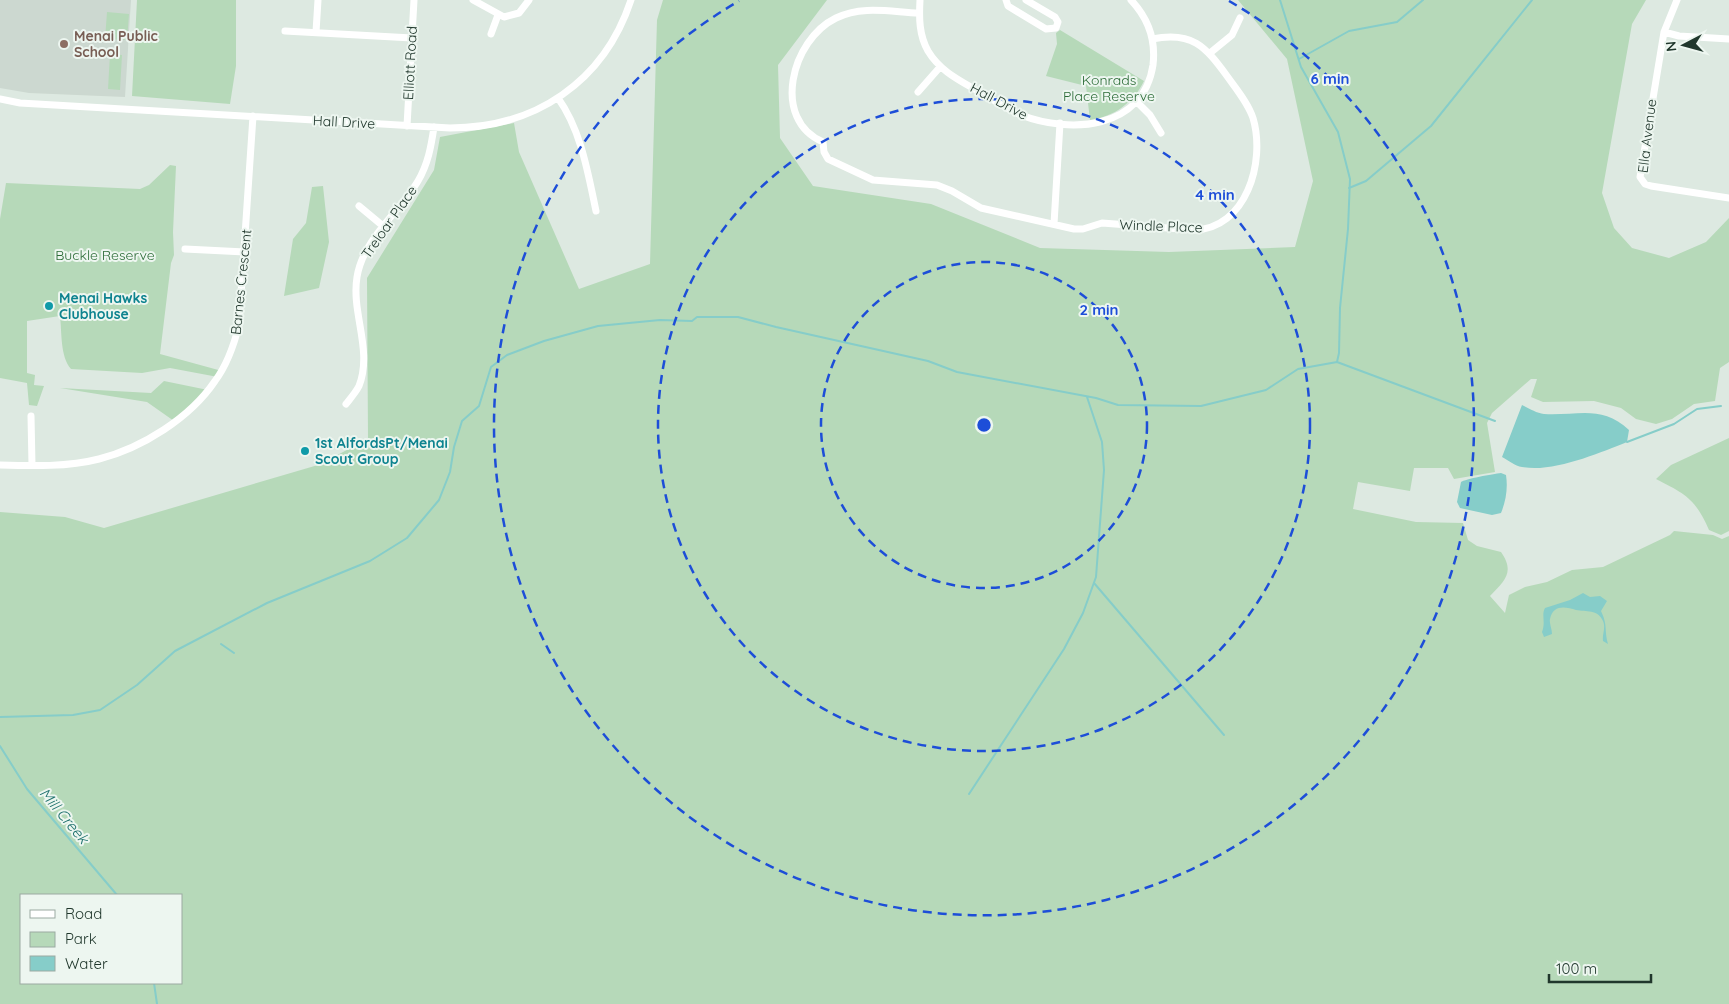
<svg xmlns="http://www.w3.org/2000/svg" width="1729" height="1004" font-family="Quicksand,sans-serif">
  <style>
    .built { fill: #ccd8d0 }
    .green { fill: #b6d9b9; fill-rule: evenodd }
    .water { fill: #86cdc9 }
    .lines { fill: none; stroke-linecap: round; stroke-linejoin: round }
    .stream { stroke: #86cdc9; stroke-width: 2 }
    .minor { stroke: #fff; stroke-width: 7 }
    .ring { fill: none; stroke: #1d4ed8; stroke-width: 2.5; stroke-dasharray: 9 6 }
    .education-dot { fill: #8d6e63; stroke: #edf6f0; stroke-width: 2 }
    .culture-dot { fill: #0f9aa8; stroke: #edf6f0; stroke-width: 2 }
    .labels { text-anchor: middle; stroke-width: 4; stroke-linejoin: round; paint-order: stroke }
    .education-label { font-size: 14px; font-weight: bold; fill: #785e54; stroke: #edf6f0; text-anchor: start }
    .street-label { font-size: 14px; fill: #20372c; stroke: #edf6f0 }
    .park-label { font-size: 14px; fill: #2c6c37; stroke: #edf6f0 }
    .culture-label { font-size: 14px; font-weight: bold; fill: #0d838f; stroke: #edf6f0; text-anchor: start }
    .water-label { font-size: 15px; font-style: italic; fill: #1d706c; stroke: #edf6f0 }
    .centre { fill: #1d4ed8; stroke: #edf6f0; stroke-width: 2.5 }
    .ring-label { font-size: 15px; text-anchor: middle; font-weight: bold; fill: #1d4ed8; stroke: #edf6f0; stroke-width: 4; stroke-linejoin: round; paint-order: stroke }
  </style>
  <rect width="100%" height="100%" fill="#dde9e1"/>
  <path class="built" d="M0,0h131l-6,97 -96,-4 -29,-5z"/>
  <path class="green" d="M137,0h99v66l-6,38 -98,-8z
    M663,0h164l-49,65 2,73 33,48 118,18 109,44 129,4 126,-5 18,-66 -26,-122 -49,-59h408l-14,24 -30,169 12,35 18,20 37,10 37,-16 23,-24v144l-9,6 -5,33 -21,3 -22,15 -16,5 -20,-5 -15,-11 -27,-7 -51,1 -12,-5 6,-18h-6l-39,34 -5,10 8,49 -41,7 -6,-11h-34l-4,23 -52,-9 -5,27 63,13 47,1 5,17 9,6 24,6c14,20 4,29 -11,44l15,17 4,-18 16,-8 22,-5 25,-12 31,-3 67,-32 4,-4 39,4 9,4 7,-3v468h-1729v-492l65,5 39,11 214,-63 50,-26 -1,-161 67,-108 6,-33 74,-14 5,29 60,137 71,-25 7,-244zM21,895h160v88h-160z
    M107,12l22,2 -2,26 -22,-1z
    M1060,30l84,51c-10,21 -30,36 -54,39l-4,-34 -40,-10 11,-32 -1,-11z
    M110,54l12,1 -2,35 -12,-1z
    M170,165l6,1 -3,66 1,23 -3,8 -11,91 62,17 -4,6 -48,-9 -28,5 -71,-4c-11,-13 -9,-36 -11,-53l-33,5v52l8,2 -1,10 10,1 -7,20 -8,-1 -2,-22 -27,-5v-159l6,-36 134,6 9,-4z
    M323,186l6,56 -10,46 -35,8 9,-57 13,-16 6,-36z
    M164,381l44,9 -34,31 -27,-19 -87,-14 91,5z
    M1729,438v93l-8,4 -12,-5c-14,-32 -24,-36 -53,-51l15,-14z"/>
  <path class="water" d="M1522,405c7,3 14,8 22,9 33,2 58,-10 85,16l-2,12c-28,11 -74,31 -105,25 -7,-1 -14,-7 -20,-10z
    M1501,473l5,2c2,13 0,26 -5,38l-9,2 -32,-7 -3,-6 4,-20c4,-3 32,-8 40,-9z
    M1583,593l7,4 10,-1 7,5 -6,10c7,15 3,18 7,33l-5,-3c-1,-7 3,-13 0,-20 -5,-12 -17,-9 -27,-11 -10,-3 -23,-6 -26,9 -1,4 2,10 2,15l-8,3 -2,-5c4,-11 -1,-17 3,-24l25,-8z"/>
  <g class="lines">
    <path class="stream" d="M1280,0l21,67 37,65 12,47 -2,50 -8,79 -1,45 -2,9
      M1299,59l50,-28 48,-9 26,-22
      M1349,188l17,-7 65,-55 101,-126
      M1627,442l47,-18 23,-15 24,-3
      M1094,583l130,152
      M221,644l13,9
      M0,717l73,-2 27,-5 37,-25 38,-34 92,-48 103,-42 37,-23 32,-38 11,-28 4,-25 8,-26 17,-15 12,-39 16,-12 37,-14 54,-15 62,-6 32,1 5,-4h41l38,10 152,34 29,11 139,26 22,7 83,1 65,-16 32,-21 39,-7 158,59
      M0,746l27,43 90,106
      M969,794l95,-145 19,-36 13,-36 8,-107 -2,-28 -15,-45
      M154,983l3,21"/>
    <path class="minor" d="M473,0l31,17 15,-4 10,-13
      M920,0c-1,18 -1,35 8,51 12,20 31,29 50,40 14,8 28,18 43,24 49,19 122,15 132,-50 3,-25 -5,-47 -22,-65
      M1006,0l2,6 38,23 10,-1 2,-6 -3,-5 -29,-17
      M1677,0l-13,32 15,4 50,3
      M919,13c-28,-1 -57,-8 -83,5 -45,22 -65,102 -13,124l1,10 4,7 45,21 64,5 15,6 29,17 93,21h9l19,-6 92,7c52,-1 72,-68 59,-112 -5,-15 -16,-28 -26,-42 -22,-30 -35,-45 -75,-37
      M285,31l127,7
      M316,32l2,-32
      M1664,32l-24,145 5,7 6,2 78,12
      M491,34l7,-19
      M1210,53l22,-18 8,-17
      M918,92l22,-25
      M558,98c23,32 30,75 38,113
      M0,99l20,4 430,25c85,0 154,-46 181,-128
      M1136,101l14,14 11,18
      M407,126l7,-126
      M359,206l24,20
      M1054,224l6,-101
      M185,249l60,3
      M346,404c4,-5 10,-12 13,-18 14,-36 -8,-73 -2,-109 6,-38 42,-64 61,-96 10,-17 13,-34 16,-54
      M31,416l1,49
      M0,465c32,1 68,2 99,-6 43,-11 91,-41 116,-78 12,-16 19,-36 24,-56l14,-209"/>
  </g>
  <g class="ring">
    <circle cx="984" cy="425" r="163"/>
    <circle cx="984" cy="425" r="326"/>
    <path d="M1229 1A490 490 0 1 1 739 1"/>
  </g>
  <circle class="education-dot" cx="64" cy="44" r="5"/>
  <g class="culture-dot">
    <circle cx="49" cy="306" r="5"/>
    <circle cx="305" cy="451" r="5"/>
  </g>
  <g class="labels">
    <g class="education-label">
      <text x="74" y="41">Menai Public<tspan x="74" dy="16">School</tspan></text>
    </g>
    <g class="street-label">
      <text transform="translate(410 63) rotate(-87)" y="5">Elliott Road</text>
      <text transform="translate(999 101) rotate(28)" y="5">Hall Drive</text>
      <text transform="translate(344 122) rotate(3)" y="5">Hall Drive</text>
      <text transform="translate(1647 136) rotate(-83)" y="5">Ella Avenue</text>
      <text transform="translate(389 222) rotate(-55)" y="5">Treloar Place</text>
      <text transform="translate(1161 226) rotate(2)" y="5">Windle Place</text>
      <text transform="translate(241 282) rotate(-84)" y="5">Barnes Crescent</text>
    </g>
    <g class="park-label">
      <text x="1109" y="85">Konrads<tspan x="1109" dy="16">Place Reserve</tspan></text>
      <text x="105" y="260">Buckle Reserve</text>
    </g>
    <g class="culture-label">
      <text x="59" y="303">Menai Hawks<tspan x="59" dy="16">Clubhouse</tspan></text>
      <text x="315" y="448">1st AlfordsPt/Menai<tspan x="315" dy="16">Scout Group</tspan></text>
    </g>
    <g class="water-label">
      <text transform="translate(64 816) rotate(50)" y="5">Mill Creek</text>
    </g>
  </g>
  <circle cx="984" cy="425" r="8" class="centre"/>
  <g class="ring-label">
    <text x="1330" y="84">6 min</text>
    <text x="1215" y="200">4 min</text>
    <text x="1099" y="315">2 min</text>
  </g>
  <rect x="20" y="894" width="162" height="90" fill="#edf6f0" stroke="#9baaa2"/>
  <rect x="30" y="910" width="25" height="8" fill="#ffffff" stroke="#9baaa2"/>
  <text x="65" y="919" font-size="15" fill="#20372c">Road</text>
  <rect x="30" y="932" width="25" height="15" fill="#b6d9b9" stroke="#9baaa2"/>
  <text x="65" y="944" font-size="15" fill="#20372c">Park</text>
  <rect x="30" y="956" width="25" height="15" fill="#86cdc9" stroke="#9baaa2"/>
  <text x="65" y="969" font-size="15" fill="#20372c">Water</text>
  <g transform="translate(1684 45) rotate(264)" stroke="#edf6f0" stroke-width="4" paint-order="stroke">
  <path d="M0-4L9 19L0 12L-9 19Z" fill="#20372c"/>
  <text y="-8" font-size="14" font-weight="bold" text-anchor="middle" fill="#20372c">N</text>
  </g>
  <path d="M1549 974v8h102v-8" fill="none" stroke="#20372c" stroke-width="2.5"/>
  <text x="1556" y="974" font-size="15" fill="#20372c" stroke="#edf6f0" stroke-width="4" paint-order="stroke">100 m</text>
</svg>
